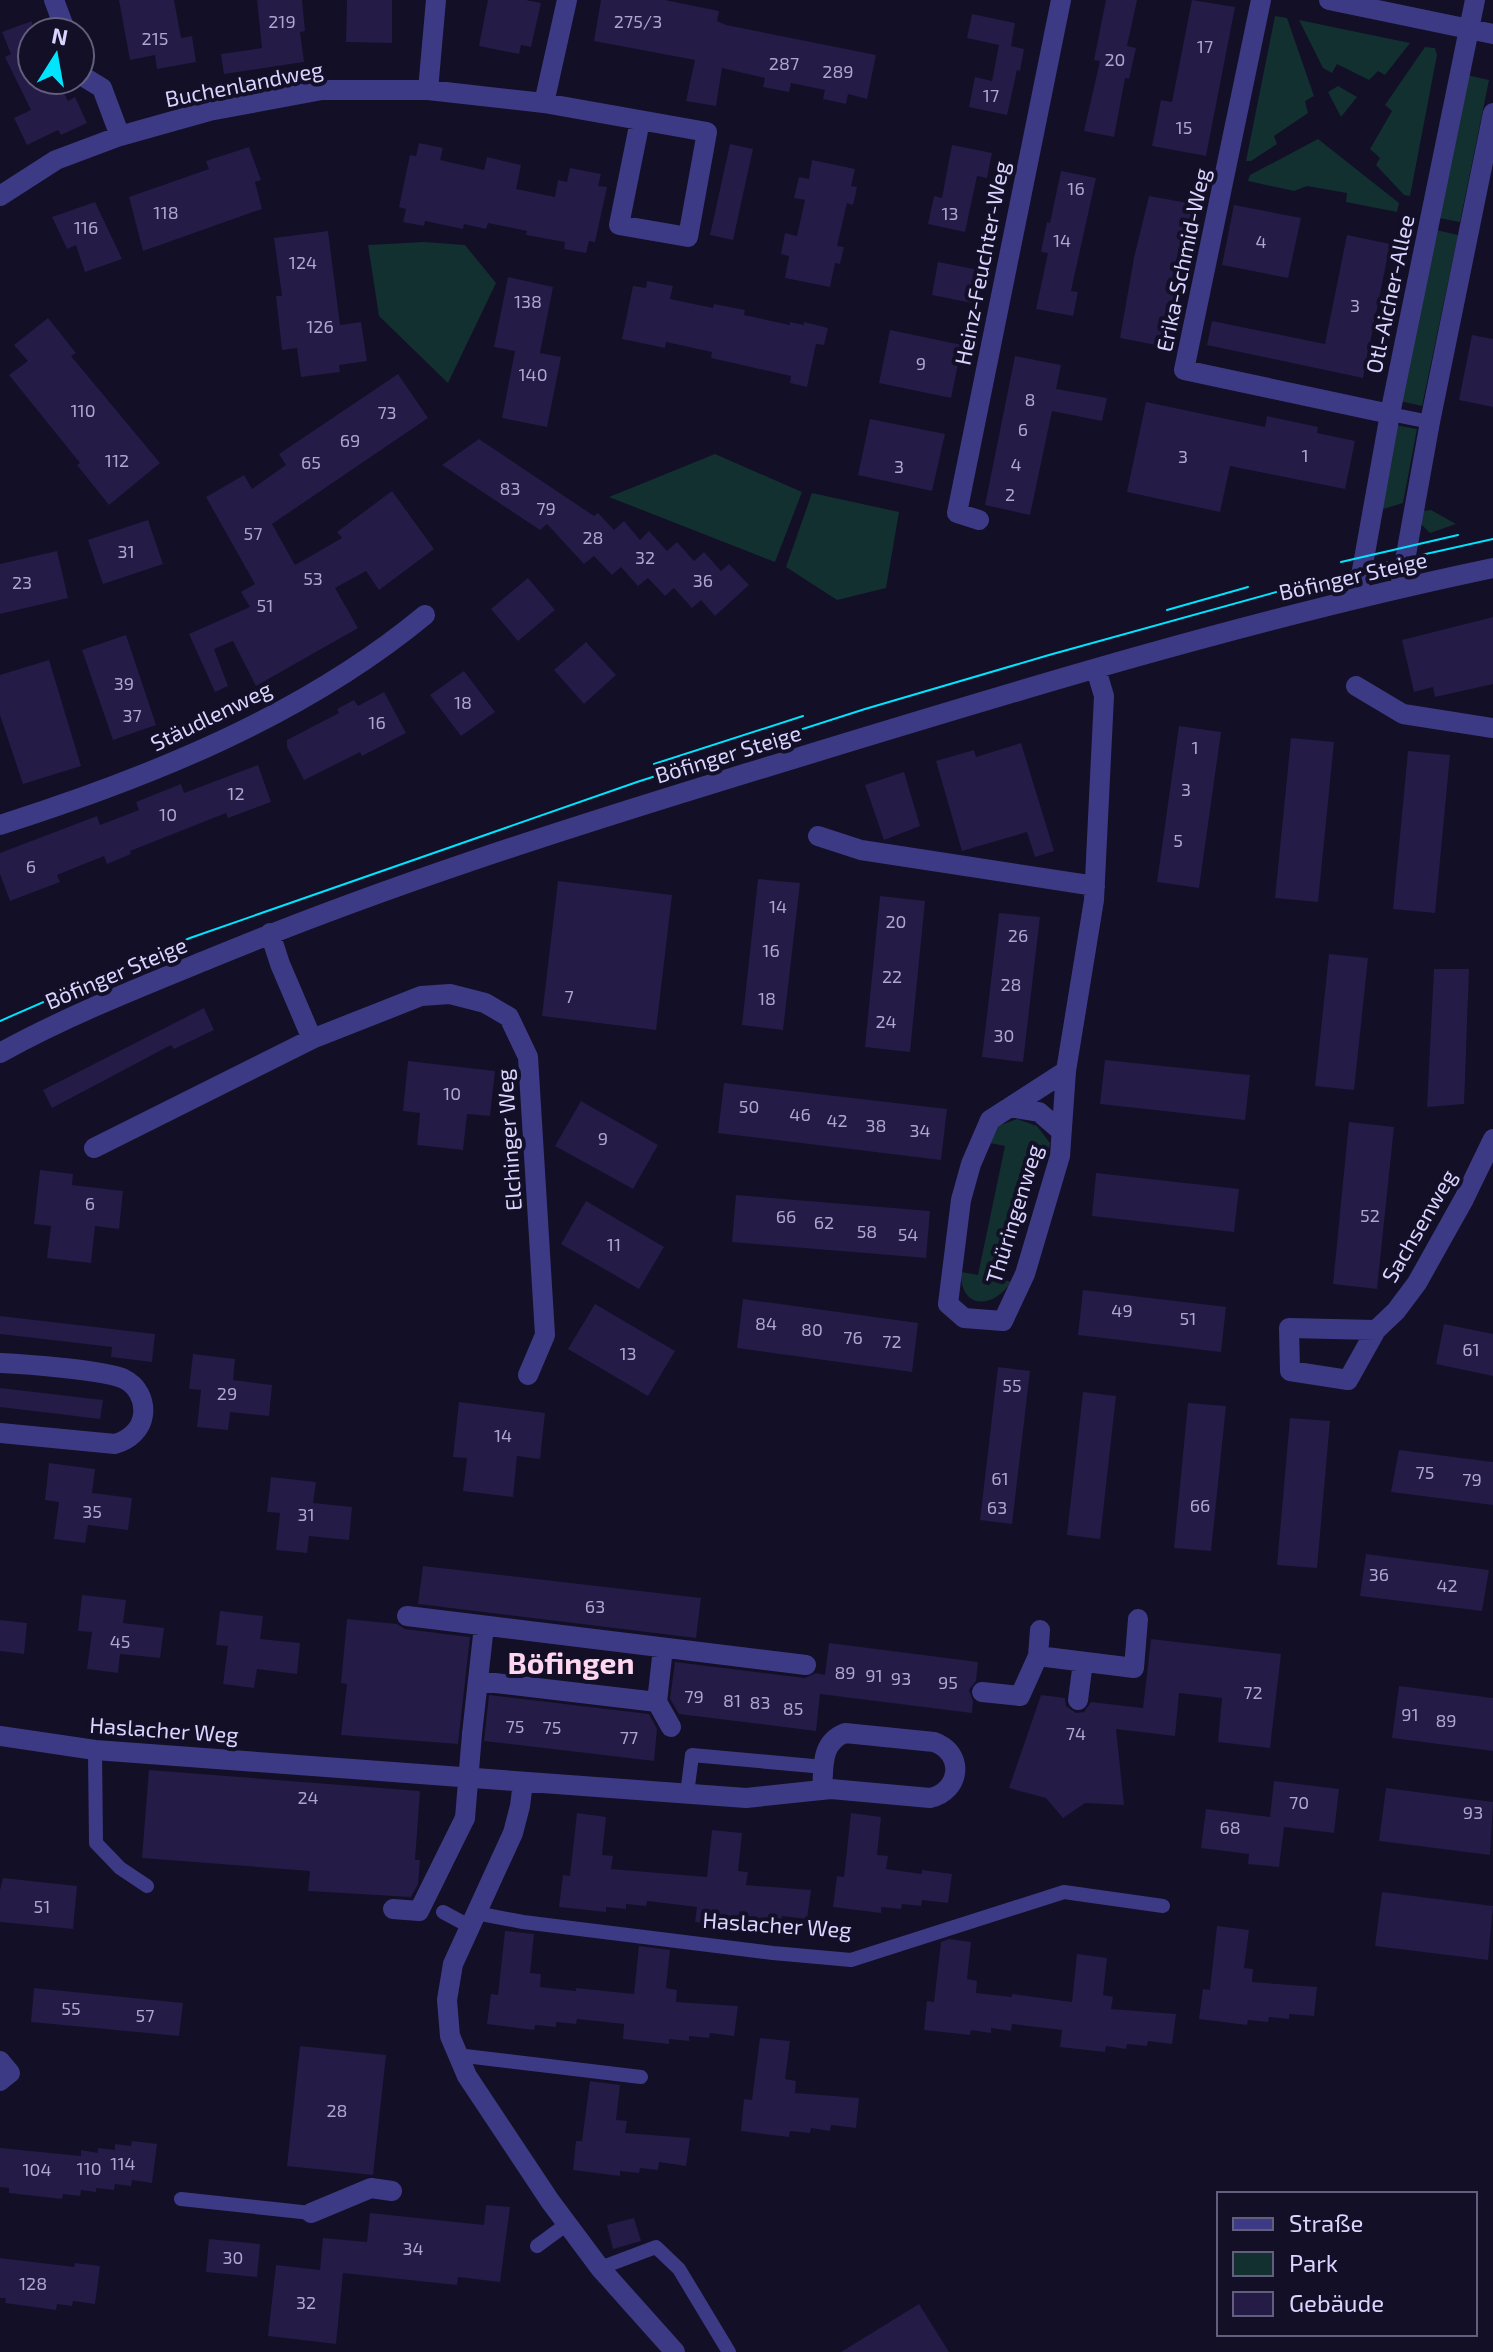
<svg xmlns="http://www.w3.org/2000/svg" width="1493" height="2352" font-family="'Exo 2',sans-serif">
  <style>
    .green { fill: #12302f }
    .building { fill: #241b47 }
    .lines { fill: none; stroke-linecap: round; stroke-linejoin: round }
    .lane { stroke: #3d3a85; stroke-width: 14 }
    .street { stroke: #3d3a85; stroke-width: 20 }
    .tram { stroke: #00e5ff; stroke-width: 2 }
    .street-bridge { stroke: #3d3a85; stroke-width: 20 }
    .labels { text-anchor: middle; stroke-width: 8; stroke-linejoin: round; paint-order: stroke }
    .number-label { font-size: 18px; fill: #aca6d1 }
    .street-label { font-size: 22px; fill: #d9d4ff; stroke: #130f26 }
    .district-label { font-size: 30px; font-weight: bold; fill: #ffd6f0; stroke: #130f26 }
  </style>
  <rect width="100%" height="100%" fill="#130f26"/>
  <path class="green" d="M1275,16l12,2 27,78 -9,5 3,12 -34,23 3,8 -26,17h-5z
    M1299,20l111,23 -25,32 -7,-4 -9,9 -32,-16 -5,9 -9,-5z
    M1425,47l10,1 2,7 -27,141 -6,-1 -28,-30 4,-7 -10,-9 22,-38 -7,-6z
    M1467,75l22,5 -29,142 -21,-4z
    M1338,86l19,11 -16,20 -13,-25z
    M1318,139l81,64 -2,9 -51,-10 1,-9 -40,-7 -13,5 -46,-10 2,-6z
    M1436,230l22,5 -36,171 -22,-5z
    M424,242l41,3 31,38 -48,100 -69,-67 -11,-71z
    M1395,425l22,4 -14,74 -26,8z
    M715,454l87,38 -27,70 -166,-65z
    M812,493l87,19 -13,76 -49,12 -51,-33z
    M1431,510l25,14 -26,9 -9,-9 2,-13z
    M1017,1119l20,7 13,17 -2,11 -19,-4 -36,126 18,6c-18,28 -51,27 -50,-10l17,3 27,-129 -15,-3 8,-17z"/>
  <path class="building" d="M119,0h55l7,38 11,-2 4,26 -39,7 -2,-14 -25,5z
    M257,0h45l3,31 -5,1 4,30 -80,12 -3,-20 41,-6z
    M347,0h45v43l-46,-1z
    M488,0h38l15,3 -10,44 -10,-2 -2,9 -40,-8z
    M601,0h64l54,11 -2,10 9,4 150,30 -9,44 -19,-5 -2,10 -23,-5 2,-9 -34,-7 -2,9 -26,-5 2,-9 -43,-10 -6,38 -30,-5 9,-41 -101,-19z
    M1106,0h31l-10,46 9,2 -7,31 -4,-1 -11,59 -30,-6 16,-70 -6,-1z
    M1192,0l43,7 -29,149 -54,-10 9,-46 11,2z
    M972,14l43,9 -4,23 13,3 -4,22 -3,-1 -10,45 -38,-8 6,-30 17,4 7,-36 -32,-7z
    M32,21v59h26l10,21 7,-4 12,26 -26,12 -3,-5 -31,15 -13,-27 17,-8 -26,-53 6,-3 -9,-22z
    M419,143l24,5 -3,12 44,10 3,-13 34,8 -5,24 39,8 3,-17 9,2 3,-14 31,6 -3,12 9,1 -12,55 -6,-1 -3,12 -22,-4 1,-7 -39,-7 1,-4 -39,-8 -2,6 -22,-5 -1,5 -38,-8 -1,5 -21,-4 3,-13 -7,-2 11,-52 6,1z
    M730,144l23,5 -20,91 -23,-5z
    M952,145l40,8 -5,25 -10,-2 -12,56 -37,-8 6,-28 8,2z
    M249,147l12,33 -6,2 7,27 -119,42 -14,-54 80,-28 -3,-8z
    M812,160l43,9 -4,17 6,1 -4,18 -6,-2 -10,43 7,1 -4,17 -5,-1 -5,24 -45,-9 4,-22 -8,-2 4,-21 12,3 8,-36 -11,-2 5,-21 10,2z
    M1061,171l35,7 -25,113 7,1 -5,24 -37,-7 12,-56 -7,-1 6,-30 3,1z
    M1149,196l50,9 -12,51 -16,92 -51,-10 14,-80z
    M95,202l27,57 -37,13 -9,-27 -9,4 -15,-32z
    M1234,205l67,13 -13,60 -66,-13z
    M328,231l12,94 21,-3 6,39 -28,4 1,7 -39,5 -4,-29 -15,2 -6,-54h6l-8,-58z
    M1347,235l43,9 -27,134 -156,-33 5,-24 113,23z
    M938,262l41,8 -7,33 -40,-8z
    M508,277l45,10 -13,66 21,4 -14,70 -45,-9 13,-67 -21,-4z
    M647,281l26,5 -3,13 43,9 1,-4 31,6 -1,5 46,10v-3l14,3v-3l24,6 -4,17 -8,-1 -9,43 -17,-4 1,-7 -80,-18 1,-6 -46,-10 -1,6 -43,-9 11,-53 13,2z
    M48,318l28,35 -5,3 89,107 -51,42 -32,-40 3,-2 -71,-88 19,-14 -14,-16z
    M890,330l72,15 -11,53 -72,-15z
    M1472,335l21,4v68l-34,-7z
    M1015,356l46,9 -5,24 51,9 -5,23 -50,-10 -22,104 -45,-10z
    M398,374l30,44 -156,106 23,41 47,-27 -5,-6 55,-41 42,58 -55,41 -13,-19 -31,17 23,40 -102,58 -23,-45 -19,8 14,37 -13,6 -26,-58 61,-27 -9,-15 14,-8 -49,-87 38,-22 8,14 34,-24 -7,-11z
    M1146,402l119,25 2,-11 51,11 -1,6 38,8 -10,48 -115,-23 -10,46 -93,-20z
    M870,419l75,15 -13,57 -74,-16z
    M479,439l115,77 4,-3 16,17 10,-9 16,19 9,-9 18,20 10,-9 17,19 10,-9 17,19 8,-7 20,21 -34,31 -14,-16 -9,8 -18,-20 -9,8 -17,-18 -10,8 -17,-19 -9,8 -18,-19 -10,8 -37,-40 -7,6 -98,-65z
    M148,520l15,44 -60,20 -15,-44z
    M57,551l11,47 -68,16v-50z
    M528,578l27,32 -37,31 -27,-32z
    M1493,617v67l-58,13 -2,-10 -19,5 -12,-52z
    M126,635l30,90 -43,15 -31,-90z
    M586,642l30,33 -32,29 -30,-34z
    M49,660l32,106 -58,18 -23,-69v-40z
    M464,671l31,41 -34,24 -31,-41z
    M384,692l22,41 -44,23 -2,-4 -56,28 -17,-33v-7l52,-27 -2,-4 17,-9 4,6z
    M1179,726l42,6 -22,156 -42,-6z
    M1291,738l43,4 -16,160 -43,-4z
    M1021,743l33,108 -19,6 -8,-25 -65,19 -26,-90 38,-11 2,7z
    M1408,751l42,4 -15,158 -42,-4z
    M258,765l13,37 -43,16 -2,-5 -96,38 1,3 -24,10 -3,-8 -47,19 3,7 -50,19 -10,-27v-21l97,-37 3,9 39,-15 -3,-8 45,-18 3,9z
    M904,772l16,54 -36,14 -19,-55z
    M758,879l42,4 -17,147 -41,-5z
    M558,881l114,14 -16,135 -114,-14z
    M880,896l45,5 -15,151 -45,-5z
    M999,913l41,4 -17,145 -41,-5z
    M1329,954l39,4 -14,132 -39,-4z
    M1434,969h35l-5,135 -37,3z
    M204,1008l10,22 -40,19 -3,-4 -119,63 -9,-18z
    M1105,1060l145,15 -5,45 -145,-16z
    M408,1061l87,10 -5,45 -23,-2 -4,36 -46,-5 3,-32 -17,-2z
    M724,1083l223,26 -6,51 -223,-27z
    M581,1101l77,44 -25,44 -78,-43z
    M1349,1122l45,5 -17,162 -44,-5z
    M40,1170l33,4 -1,11 51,6 -4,38 -24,-3 -4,37 -44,-5 4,-32 -17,-2z
    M1096,1173l143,16 -5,43 -142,-16z
    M736,1195l194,16 -4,47 -194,-16z
    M586,1201l78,46 -25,42 -78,-45z
    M1083,1290l143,17 -5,45 -143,-17z
    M743,1299l175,24 -6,49 -175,-24z
    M595,1304l80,47 -27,45 -80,-47z
    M0,1316l155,18 -3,28 -41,-5 1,-10 -112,-13z
    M1444,1324l49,10v42l-57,-12z
    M193,1354l42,5 -2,21 39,5 -3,31 -39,-4 -2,18 -31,-3 4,-37 -12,-1z
    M998,1367l32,4 -18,153 -32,-4z
    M0,1388l103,12 -3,19 -100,-12z
    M1083,1392l33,4 -16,143 -33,-4z
    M459,1402l86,11 -5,46 -23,-3 -4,41 -50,-6 4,-33 -14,-1z
    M1188,1403l38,3 -15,145 -37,-3z
    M1290,1418l40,3 -13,147 -40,-3z
    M1399,1450l94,12v43l-102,-13z
    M49,1463l46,6 -3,24 40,5 -4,32 -40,-5 -3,18 -31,-4 5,-37 -14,-2z
    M271,1477l45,5 -3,21 39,4 -3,33 -40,-4 -2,17 -31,-3 4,-37 -13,-1z
    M1366,1554l123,16 -7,41 -122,-15z
    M423,1566l278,32 -5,40 -278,-34z
    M82,1595l44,5 -3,23 41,5 -4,30 -40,-4 -2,19 -31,-4 5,-37 -14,-1z
    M220,1611l43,5 -3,23 40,4 -3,31 -40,-5 -3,19 -31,-4 5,-38 -12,-1z
    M347,1619l50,5 8,5 65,8 -12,107 -117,-9 6,-51 -6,-1z
    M0,1620l27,3 -3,31 -24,-3z
    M1151,1639l130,15 -11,94 -52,-6 4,-44 -43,-5 -4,43 -59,-7 8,76 -39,-2 -22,15 -17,-20 -37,-10 32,-93 24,3 1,8 10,7 8,-1 7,-10 52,6z
    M829,1643l149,19 -2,19 -7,9 4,11 -1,12 -152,-19 -4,37 -137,-17 -9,-15 5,-37 130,16 11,-5 9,2z
    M1399,1686l94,12v53l-101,-13z
    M489,1695l160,19 8,15 -3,32 -170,-20z
    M149,1770l271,21 -5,69h5l-2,24 -7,13 -103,-6 2,-20 -168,-13z
    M1274,1781l65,8 -5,44 -50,-6 -5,40 -31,-3 1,-10 -48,-6 5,-39 64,8z
    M1386,1788l107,14 -3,53 -111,-14z
    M577,1813l29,4 -4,38 11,1 -2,13 96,8 5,-47 30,3 -4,38 10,1 -2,13 65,5 -4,29 -25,-3 -1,5 -19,-3 -1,6 -20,-2 -1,5 -45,-5 2,-15 -50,-6 -1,5 -20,-2v5l-20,-2v5l-47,-5 4,-32 7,1z
    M851,1813l30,4 -4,38 11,1 -2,13 36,5v-4l30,4 -4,29 -26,-3 -1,6 -19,-2 -1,5 -20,-2v6l-48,-6 4,-31 7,1z
    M3,1878l74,8 -4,43 -73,-7v-32z
    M1382,1892l111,14 -5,54 -113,-14z
    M1217,1926l32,4 -5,38 9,1 -1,13 65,5 -3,29 -25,-2v5l-20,-2 -1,5 -20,-2 -1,5 -48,-6 4,-30 7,1z
    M505,1931l29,3 -4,39 11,1 -1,13 36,4v-3l58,6 5,-48 31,4 -4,38 11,2 -1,12 62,4 -4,30 -24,-3 -1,5 -20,-2v5l-20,-2v5l-46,-5 1,-15 -47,-5 -1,5 -20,-2v5l-21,-2 -1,5 -47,-6 4,-30 7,1z
    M949,1939l22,3 -4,37 10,2 -1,12 36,4v-3l60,8 5,-48 30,4 -4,37 10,2 -2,12 65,5 -4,30 -24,-3 -1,5 -20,-2 -1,5 -20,-3 -1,6 -45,-5 2,-17 -50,-6 -1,7 -20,-3v5l-20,-3 -1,5 -46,-5 3,-29 7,1 7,-60z
    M34,1988l149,15 -4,33 -148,-14z
    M760,2038l30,3 -5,38 11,2 -1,12 64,5 -3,30 -25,-3 -1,6 -19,-3 -1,5 -20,-2 -1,6 -48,-6 3,-32 8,1z
    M300,2046l86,9 -13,120 -86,-9z
    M590,2081l30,4 -4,35 11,1 -2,12 65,5 -4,28 -27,-4 -1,8 -18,-2 -1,5 -19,-2v5l-47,-6 3,-29h6z
    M132,2141l25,3 -5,39 -20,-3 -1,6 -16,-2 -1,6 -18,-2v4l-15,-2 -1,6 -17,-2 -1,5 -53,-6v-5l-9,-1v-39l81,8v-6l17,3v-5l17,2v-6l16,2z
    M486,2205l24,2 -10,75 -42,-5 -1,8 -114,-12 -7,71 -68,-8 8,-71 44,5 3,-32 44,4 3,-29 114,12z
    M634,2218l7,23 -28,8 -6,-24z
    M209,2239l51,5 -3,33 -51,-5z
    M0,2258l74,9 1,-4 25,3 -5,38 -22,-3 -1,5 -15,-2 -1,6 -51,-7 1,-5h-6z
    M919,2304l30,48h-108z"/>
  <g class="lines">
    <path class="lane" d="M1390,414l40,8
      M95,1750l1,93 24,25 27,18
      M687,1794l5,-39 132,12
      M443,1912l26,14
      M476,1913l47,9 250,31 78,7 213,-68 99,14
      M457,2055l184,22
      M181,2199l130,14
      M537,2246l30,-22
      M600,2268l56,-21 23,22 50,83"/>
    <path class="street" d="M54,0l12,32
      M1261,0l-77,370 206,44
      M1329,0l164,34
      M80,68l4,9 18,11 18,48
      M428,90l8,-90
      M544,103l23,-103
      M0,196l56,-36 64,-24 89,-25 113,-21h106l116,13 163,29 -19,105 -69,-12 21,-104
      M979,520l-22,-7 104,-513
      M1400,588l30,-166 63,-309
      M1357,598l33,-184 85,-414
      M1356,686l47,28 90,14
      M0,825c150,-48 303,-109 425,-210
      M818,836l43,14 234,36
      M312,1039l109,-43 29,-2 35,9 24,14 19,40 17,278 -17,40
      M0,1053c67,-37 138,-65 209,-94 171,-71 346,-127 522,-181 252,-77 504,-156 762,-210
      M1066,1071l-76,49 -19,44 -10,36 -13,104 16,14 39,3 22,-47 35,-118 6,-85 28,-171 10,-204 -8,-27
      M1010,1107l29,5 22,19
      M94,1148l218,-109 -32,-75 -10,-31
      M1376,1330l-87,-2 1,43 58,9 28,-50 20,-19 21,-28 47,-84 29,-60
      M0,1363c23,1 106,7 124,16 13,6 21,21 19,36 -2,15 -14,25 -28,29l-115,-11
      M407,1616l399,49
      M663,1648l-6,54 14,25
      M1038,1656l2,-26
      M478,1681l179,21
      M982,1692l38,4 18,-40 96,12 4,-49
      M1078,1700l5,-38
      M472,1734l12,-108
      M0,1736l95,14 651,48 85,-9 99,9c31,-7 35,-45 4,-56l-89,-9c-25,10 -21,34 -23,57
      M523,1782l-3,24 -7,27 -60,131 -6,36 3,36 17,40 83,125 50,67 75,84
      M393,1909l26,2 46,-93
      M0,2061l10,12 -10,8
      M311,2213l60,-25 21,3"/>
    <path class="tram" d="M1341,562l117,-27
      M1167,610l81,-23
      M654,764l149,-48
      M0,1021l190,-83 447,-156 228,-73 184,-54 314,-87 130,-29"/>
    <path class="street-bridge" d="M465,1818l7,-84"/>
  </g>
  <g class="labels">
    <g class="number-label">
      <text x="282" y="28">219</text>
      <text x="638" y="28">275/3</text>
      <text x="155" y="45">215</text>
      <text x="1205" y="53">17</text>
      <text x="1115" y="66">20</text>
      <text x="784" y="70">287</text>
      <text x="838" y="78">289</text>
      <text x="991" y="102">17</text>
      <text x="1184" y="134">15</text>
      <text x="1076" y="195">16</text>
      <text x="166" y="219">118</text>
      <text x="950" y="220">13</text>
      <text x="86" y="234">116</text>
      <text x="1062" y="247">14</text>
      <text x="1261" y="248">4</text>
      <text x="303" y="269">124</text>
      <text x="528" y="308">138</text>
      <text x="1355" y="312">3</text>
      <text x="320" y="333">126</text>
      <text x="921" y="370">9</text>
      <text x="533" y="381">140</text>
      <text x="1030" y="406">8</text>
      <text x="83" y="417">110</text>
      <text x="387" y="419">73</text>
      <text x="1023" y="436">6</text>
      <text x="350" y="447">69</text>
      <text x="1305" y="462">1</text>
      <text x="1183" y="463">3</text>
      <text x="117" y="467">112</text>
      <text x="311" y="469">65</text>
      <text x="1016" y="471">4</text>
      <text x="899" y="473">3</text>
      <text x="510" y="495">83</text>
      <text x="1010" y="501">2</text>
      <text x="546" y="515">79</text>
      <text x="253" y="540">57</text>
      <text x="593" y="544">28</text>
      <text x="126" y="558">31</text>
      <text x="645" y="564">32</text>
      <text x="313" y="585">53</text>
      <text x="703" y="587">36</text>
      <text x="22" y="589">23</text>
      <text x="265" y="612">51</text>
      <text x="124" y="690">39</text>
      <text x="463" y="709">18</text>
      <text x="132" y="722">37</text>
      <text x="377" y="729">16</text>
      <text x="1195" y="754">1</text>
      <text x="1186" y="796">3</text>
      <text x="236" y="800">12</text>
      <text x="168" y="821">10</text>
      <text x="1178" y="847">5</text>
      <text x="31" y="873">6</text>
      <text x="778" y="913">14</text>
      <text x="896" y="928">20</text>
      <text x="1018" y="942">26</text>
      <text x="771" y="957">16</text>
      <text x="892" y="983">22</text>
      <text x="1011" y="991">28</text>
      <text x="569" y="1003">7</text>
      <text x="767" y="1005">18</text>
      <text x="886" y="1028">24</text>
      <text x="1004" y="1042">30</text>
      <text x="452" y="1100">10</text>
      <text x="749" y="1113">50</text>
      <text x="800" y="1121">46</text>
      <text x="837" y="1127">42</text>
      <text x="876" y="1132">38</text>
      <text x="920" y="1137">34</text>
      <text x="603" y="1145">9</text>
      <text x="90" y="1210">6</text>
      <text x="1370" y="1222">52</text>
      <text x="786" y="1223">66</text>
      <text x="824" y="1229">62</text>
      <text x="867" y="1238">58</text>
      <text x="908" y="1241">54</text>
      <text x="614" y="1251">11</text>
      <text x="1122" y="1317">49</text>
      <text x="1188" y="1325">51</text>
      <text x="766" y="1330">84</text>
      <text x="812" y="1336">80</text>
      <text x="853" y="1344">76</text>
      <text x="892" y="1348">72</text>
      <text x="1471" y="1356">61</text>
      <text x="628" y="1360">13</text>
      <text x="1012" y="1392">55</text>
      <text x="227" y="1400">29</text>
      <text x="503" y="1442">14</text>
      <text x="1425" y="1479">75</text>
      <text x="1000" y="1485">61</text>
      <text x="1472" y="1486">79</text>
      <text x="1200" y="1512">66</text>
      <text x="997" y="1514">63</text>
      <text x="92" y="1518">35</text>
      <text x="306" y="1521">31</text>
      <text x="1379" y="1581">36</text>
      <text x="1447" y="1592">42</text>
      <text x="595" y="1613">63</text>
      <text x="120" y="1648">45</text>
      <text x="845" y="1679">89</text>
      <text x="874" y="1682">91</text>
      <text x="901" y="1685">93</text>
      <text x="948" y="1689">95</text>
      <text x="1253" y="1699">72</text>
      <text x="694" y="1703">79</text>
      <text x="732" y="1707">81</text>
      <text x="760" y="1709">83</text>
      <text x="793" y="1715">85</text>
      <text x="1410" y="1721">91</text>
      <text x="1446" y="1727">89</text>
      <text x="515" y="1733">75</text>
      <text x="552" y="1734">75</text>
      <text x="1076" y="1740">74</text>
      <text x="629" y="1744">77</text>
      <text x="308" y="1804">24</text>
      <text x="1299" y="1809">70</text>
      <text x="1473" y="1819">93</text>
      <text x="1230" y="1834">68</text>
      <text x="42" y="1913">51</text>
      <text x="71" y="2015">55</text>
      <text x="145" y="2022">57</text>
      <text x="337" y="2117">28</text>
      <text x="123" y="2170">114</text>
      <text x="89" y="2175">110</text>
      <text x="37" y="2176">104</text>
      <text x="413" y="2255">34</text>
      <text x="233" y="2264">30</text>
      <text x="33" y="2290">128</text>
      <text x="306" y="2309">32</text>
    </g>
    <g class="street-label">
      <text transform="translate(244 84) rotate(-11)" y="8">Buchenlandweg</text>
      <text transform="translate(1183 260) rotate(-78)" y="8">Erika-Schmid-Weg</text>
      <text transform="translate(982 263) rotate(-79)" y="8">Heinz-Feuchter-Weg</text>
      <text transform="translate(1390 294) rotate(-78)" y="8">Otl-Aicher-Allee</text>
      <text transform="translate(1353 576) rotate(-13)" y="8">Böfinger Steige</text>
      <text transform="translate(211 716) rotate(-26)" y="8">Stäudlenweg</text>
      <text transform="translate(728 754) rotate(-17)" y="8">Böfinger Steige</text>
      <text transform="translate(116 973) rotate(-23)" y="8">Böfinger Steige</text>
      <text transform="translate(509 1140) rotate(-94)" y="8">Elchinger Weg</text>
      <text transform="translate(1014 1214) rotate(-73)" y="8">Thüringenweg</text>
      <text transform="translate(1419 1226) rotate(-60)" y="8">Sachsenweg</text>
      <text transform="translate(164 1730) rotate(4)" y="8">Haslacher Weg</text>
      <text transform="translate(777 1925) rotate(4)" y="8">Haslacher Weg</text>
    </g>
    <g class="district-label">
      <text x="571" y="1674">Böfingen</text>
    </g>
  </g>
  <rect x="1217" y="2192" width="260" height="144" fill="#130f26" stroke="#625e7d" stroke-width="2"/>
  <rect x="1233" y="2218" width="40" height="12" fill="#3d3a85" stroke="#625e7d" stroke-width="2"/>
  <text x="1289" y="2232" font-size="24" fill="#d9d4ff">Straße</text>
  <rect x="1233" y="2252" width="40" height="24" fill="#12302f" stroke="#625e7d" stroke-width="2"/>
  <text x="1289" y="2272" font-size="24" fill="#d9d4ff">Park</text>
  <rect x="1233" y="2292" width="40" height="24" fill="#241b47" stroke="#625e7d" stroke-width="2"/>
  <text x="1289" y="2312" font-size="24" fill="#d9d4ff">Gebäude</text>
  <g transform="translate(56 56) rotate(11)"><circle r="38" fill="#130f26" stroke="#625e7d" stroke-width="2"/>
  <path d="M0-6L14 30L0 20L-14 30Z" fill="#00e5ff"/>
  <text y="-12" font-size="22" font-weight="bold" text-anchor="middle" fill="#d9d4ff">N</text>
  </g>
</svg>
